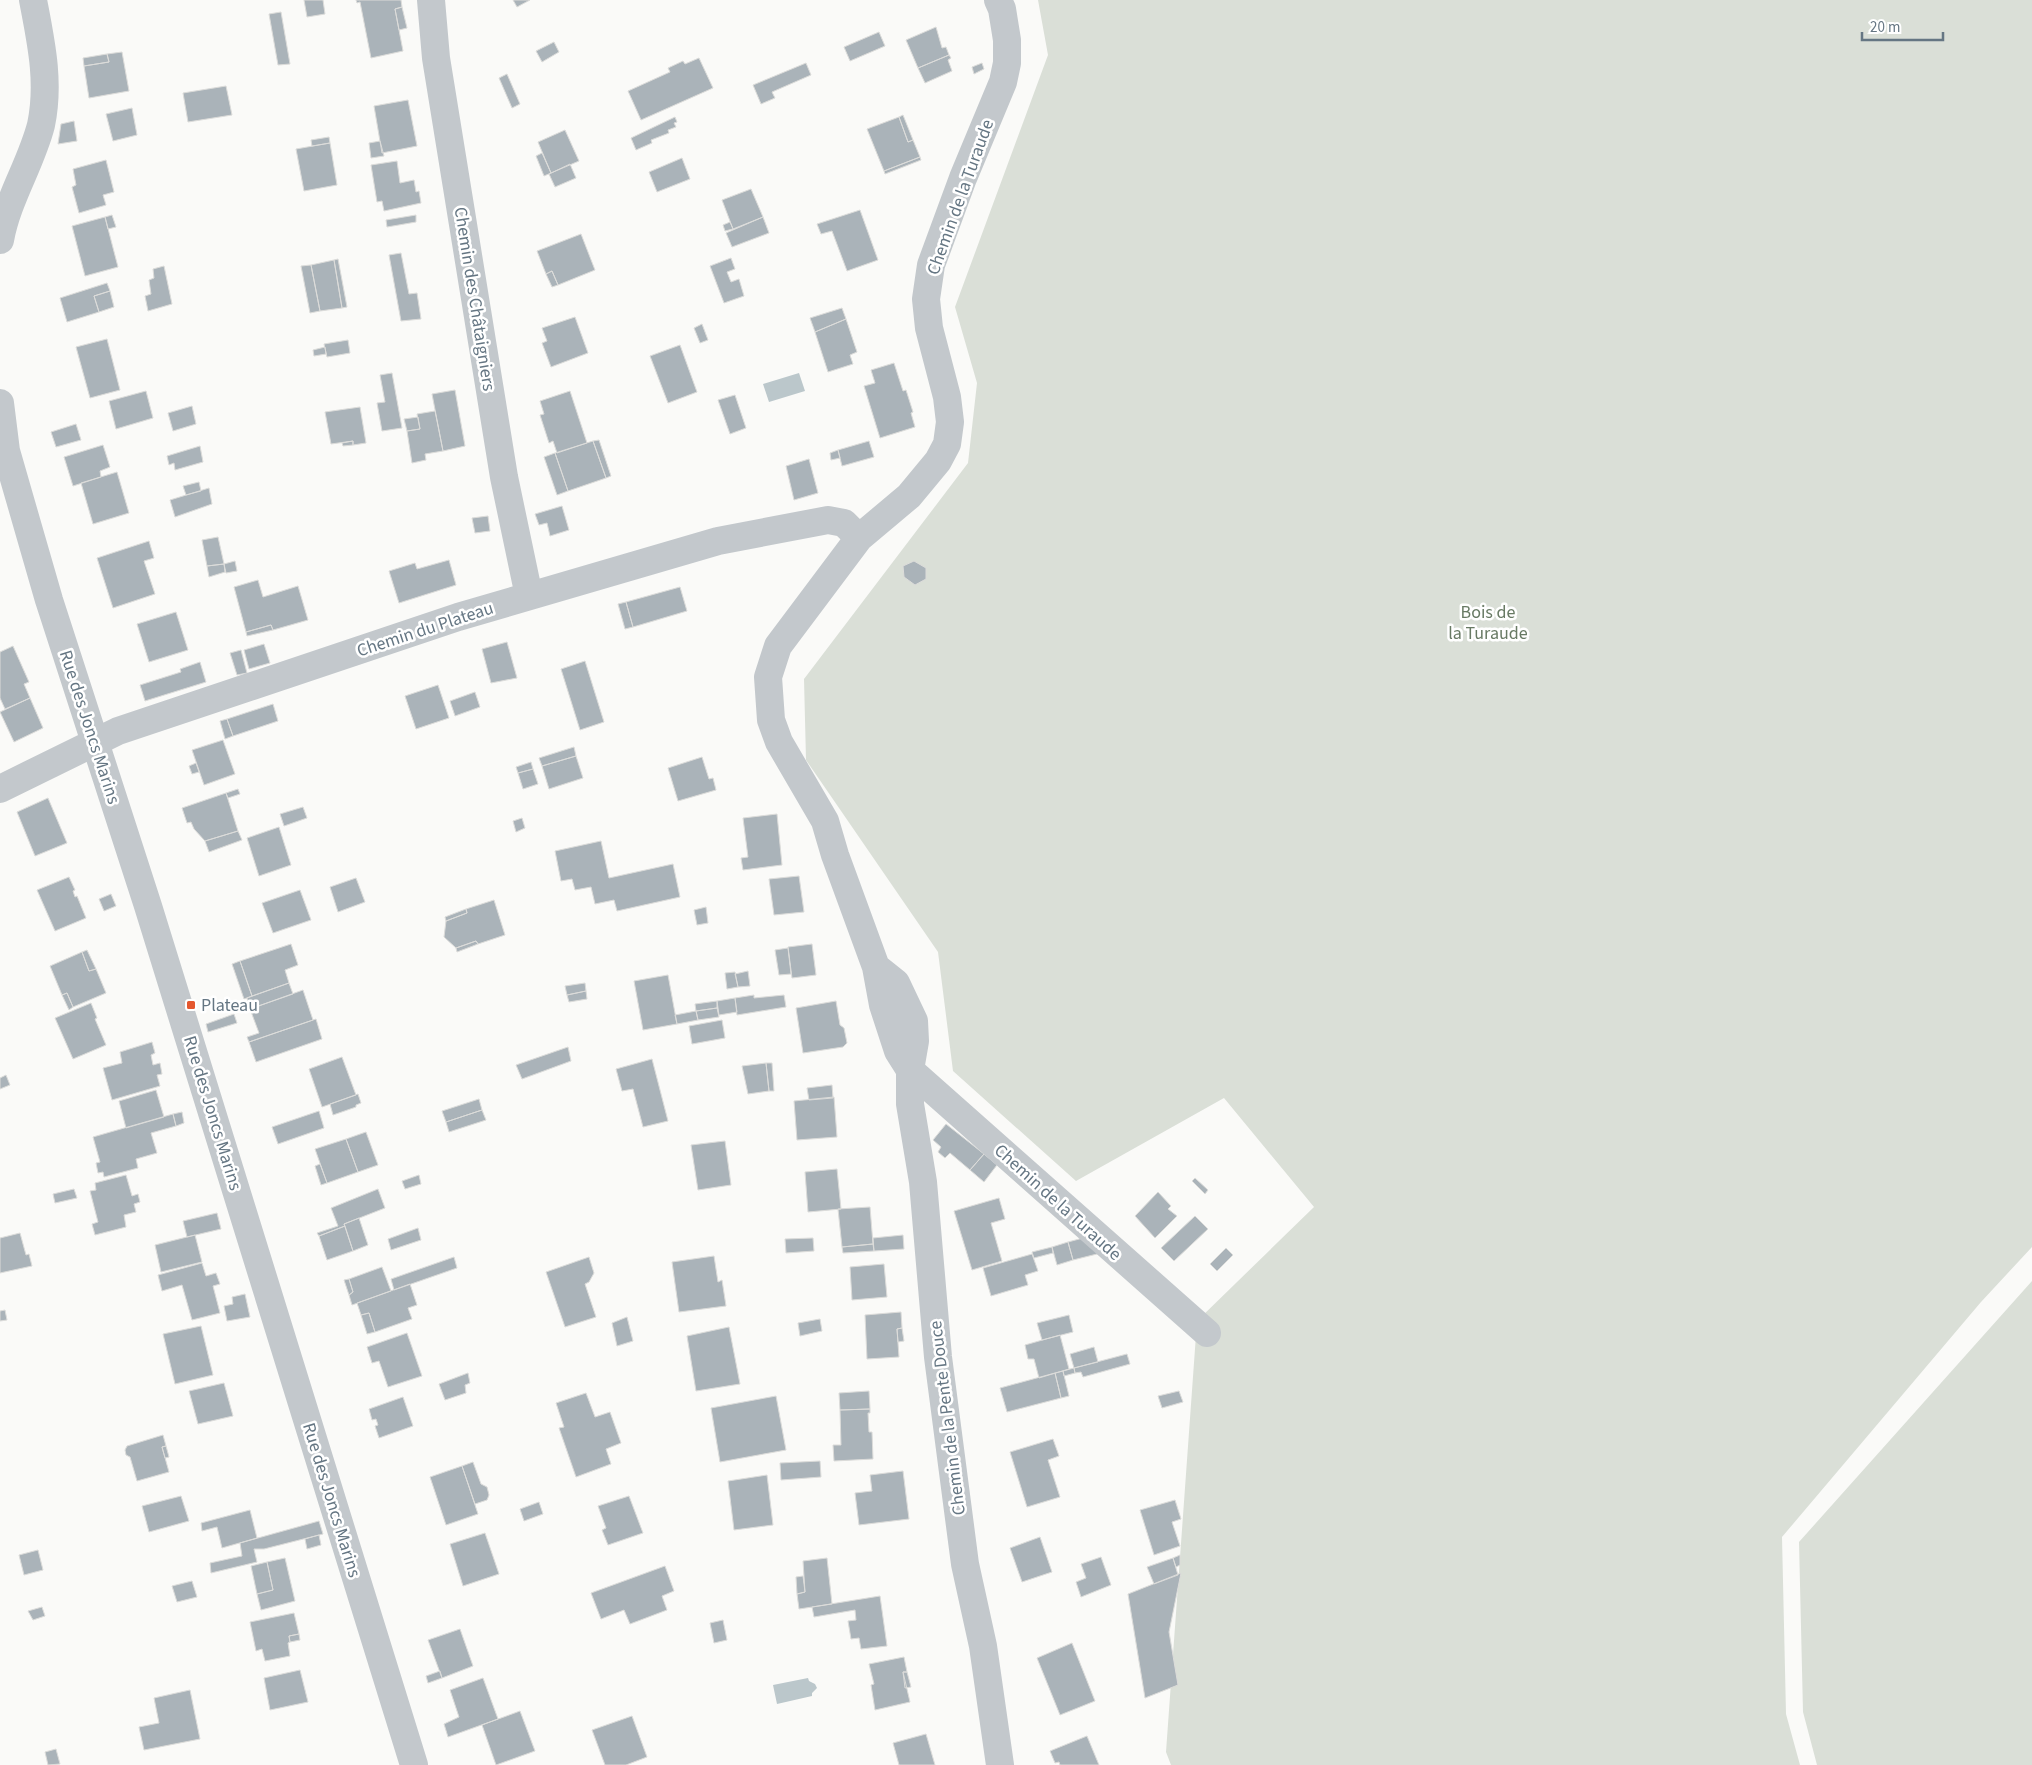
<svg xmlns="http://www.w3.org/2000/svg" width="2032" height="1765" font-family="'Source Sans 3',sans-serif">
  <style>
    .green { fill: #dadfd7 }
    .water { fill: #bbc7cb }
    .building { fill: #aab3b9; stroke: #dcdcda }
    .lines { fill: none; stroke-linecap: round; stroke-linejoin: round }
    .street { stroke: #c3c8cc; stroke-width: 28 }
    .poi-dot { fill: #e4572e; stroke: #fff; stroke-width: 2 }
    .labels { text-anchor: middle; stroke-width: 5; stroke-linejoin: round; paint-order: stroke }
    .street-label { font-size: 18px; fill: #657683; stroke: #fff }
    .park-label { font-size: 18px; fill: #687a64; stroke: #fff }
    .poi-label { font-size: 18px; fill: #657683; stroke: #fff; text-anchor: start }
  </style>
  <rect width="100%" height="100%" fill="#fafaf8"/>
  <path class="green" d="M1038,0h994v1247l-51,55 -199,235 4,177 14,51h-629l-5,-13 31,-431 117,-114 -90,-109 -148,83 -123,-110 -15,-119 -132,-192 -2,-81 164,-216 9,-80 -22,-76 93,-252z
    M2032,1281v484h-215l-14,-53 -4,-170z"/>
  <path class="water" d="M799,373l6,18 -36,11 -6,-18z
    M808,1678l1,3 6,3 2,4 -5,5v3l-35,8 -4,-19z"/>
  <path class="building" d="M304,0h19l2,14 -18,3z
    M356,0h45l1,7 -7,2 8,42 -32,7 -11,-56 -3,1z
    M513,0h17l-13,7z
    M402,7l5,21 -8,2 -4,-21z
    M281,12l9,52 -12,1 -9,-51z
    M936,27l6,21 4,-1 3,8 -31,13 -12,-28z
    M879,32l6,14 -35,15 -6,-14z
    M554,42l5,10 -17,10 -6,-11z
    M122,52l7,39 -40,7 -5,-32 25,-4 -2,-8z
    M107,54l2,8 -25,4 -1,-8z
    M949,55l2,3 -3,2 4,11 -27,12 -7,-15z
    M699,58l14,30 -72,32 -13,-29 42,-19 -2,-4 15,-7 2,3z
    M806,63l5,12 -39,17 3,6 -14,6 -8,-19z
    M982,63l2,6 -10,5 -2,-7z
    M507,74l13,30 -8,4 -13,-30z
    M226,86l6,29 -44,7 -5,-29z
    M408,100l9,46 -35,7 -8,-47z
    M132,108l5,27 -24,6 -7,-27z
    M903,115l10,25 -5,2 -9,-25z
    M675,117l2,5 -3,1 2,4 -8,3 1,3 -18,7 1,3 -16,7 -5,-12z
    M899,117l9,25 5,-2 7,17 -36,14 -17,-42z
    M74,121l3,20 -19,3 3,-20z
    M565,130l14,31 -28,12 -13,-31z
    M329,137l1,6 -18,3 -1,-6z
    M380,141l4,15 -13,2 -2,-15z
    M330,143l7,42 -33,6 -8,-42z
    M542,153l9,20 -7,3 -8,-20z
    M920,157l1,3 -36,14 -1,-3z
    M682,158l8,21 -33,13 -8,-20z
    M106,160l8,32 -11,3 3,10 -27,8 -7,-26 4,-2 -3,-16z
    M397,161l3,22 14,-3 2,12 3,-1 2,12 -37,8 -2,-10 -5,1 -6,-37z
    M570,164l6,14 -21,9 -6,-13z
    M751,189l12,28 -30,12 -11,-29z
    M860,210l18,50 -31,11 -15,-40 -11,3 -4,-10z
    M112,215l4,12 -8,2 -3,-12z
    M416,215v7l-29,5 -1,-7z
    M105,217l13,50 -33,9 -13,-50z
    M763,217l6,16 -37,14 -6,-14z
    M730,222l3,7 -8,2 -2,-6z
    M581,234l14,36 -37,15 -6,-14 -6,3 -9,-23z
    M401,253l8,41 8,-1 4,26 -20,2 -12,-66z
    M731,258l4,11 -8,3 4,10 8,-3 5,17 -20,7 -14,-37z
    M338,259l9,48 -5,1 -8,-48z
    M334,260l8,48 -22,3 -9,-46z
    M311,265l9,46 -10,2 -9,-47z
    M164,266l8,38 -24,7 -3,-15 6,-2 -2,-14 5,-2 -1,-9z
    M552,271l6,14 -6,2 -6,-13z
    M107,283l3,8 -16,5 5,16 -32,10 -7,-24z
    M110,291l4,16 -15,5 -5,-16z
    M842,308l4,11 -31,13 -5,-14z
    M575,317l13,36 -37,14 -9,-24 5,-2 -5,-13z
    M846,319l11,33 -7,3 3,9 -25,8 -13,-40z
    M702,324l6,16 -8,3 -6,-15z
    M107,339l13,51 -30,8 -14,-51z
    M348,340l2,13 -23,4 -3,-13z
    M680,345l17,47 -29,11 -18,-47z
    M325,347l1,7 -12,2 -1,-6z
    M894,363l9,28 3,-1 7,22 -2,1 4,14 -35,11 -16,-52 11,-3 -4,-13z
    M392,373l10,55 -20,3 -5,-28 8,-1 -5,-27z
    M455,390l10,56 -22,5 -11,-57z
    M146,391l7,27 -37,11 -7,-28z
    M570,391l17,52 -30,10 -4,-12 -4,2 -9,-28 4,-1 -4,-13z
    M735,395l11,33 -16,6 -12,-34z
    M192,406l4,18 -23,7 -5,-18z
    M360,407l6,36 -13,2v-4l-22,3 -6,-32z
    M435,411l8,40 -18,3 1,6 -14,3 -5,-32 13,-2 -3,-15z
    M418,417l2,12 -13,2 -3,-12z
    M76,424l5,16 -25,7 -5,-15z
    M599,440l12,36 -5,2 -13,-37z
    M353,441v4l-10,1 -1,-3z
    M593,441l13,37 -38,13 -13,-38z
    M869,441l5,16 -32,9 -4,-16z
    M103,445l7,22 -10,4 1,6 -28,9 -9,-29z
    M200,446l3,16 -28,8 -1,-7 -5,2 -2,-9z
    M838,450l2,8 -9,2 -1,-7z
    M555,453l13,38 -11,4 -13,-38z
    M809,459l9,34 -24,7 -8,-34z
    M117,472l12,41 -36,11 -12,-41z
    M199,482l2,9 -15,4 -3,-9z
    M209,488l3,16 -37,13 -5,-17z
    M562,506l7,24 -19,6 -3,-13 -8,2 -4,-11z
    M488,516l2,15 -15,2 -3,-15z
    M218,537l6,27 -17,2 -5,-26z
    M149,541l5,17 -10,3 11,33 -42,14 -16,-50z
    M449,560l7,25 -57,18 -10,-32 26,-8 2,6z
    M235,561l2,10 -11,2 -2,-9z
    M914,561l12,7v11l-11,6 -11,-8 -1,-11z
    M224,564l1,8 -16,5 -2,-11z
    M258,580l5,17 35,-11 10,34 -35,10 -2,-5 -25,7 -12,-45z
    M680,587l7,24 -54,16 -7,-25z
    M626,602l7,25 -8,2 -7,-25z
    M176,612l12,38 -39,12 -12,-38z
    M271,625l2,5 -26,6 -1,-4z
    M507,642l10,36 -26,5 -9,-34z
    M264,644l6,19 -21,6 -5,-19z
    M13,646l16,36 -5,2 6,14 -25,11 -5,-11v-46z
    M241,650l6,23 -10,2 -7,-22z
    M585,661l19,61 -24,8 -19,-61z
    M200,662l6,20 -61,19 -5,-16 41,-13 -1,-3z
    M438,685l11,33 -33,11 -11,-33z
    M475,692l5,15 -25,9 -5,-15z
    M30,698l13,30 -29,14 -14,-30z
    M273,704l5,17 -45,15 -6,-17z
    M227,719l6,17 -8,3 -5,-18z
    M223,740l12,34 -31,11 -12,-35z
    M574,747l2,9 -34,10 -3,-8z
    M576,756l7,22 -34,11 -7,-23z
    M702,757l7,22 4,-1 3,12 -38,11 -10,-33z
    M531,762l2,7 -15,4 -2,-6z
    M196,763l3,9 -7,2 -3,-8z
    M533,769l5,15 -15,5 -5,-16z
    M238,789l2,5 -12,4 -2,-5z
    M226,793l12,38 -33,10 -11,-12 -3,-7 -4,1 -5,-15z
    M48,798l19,45 -32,13 -18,-44z
    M303,807l4,11 -23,8 -4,-12z
    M777,814l5,51 -39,5 -2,-12 7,-1 -5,-39z
    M522,818l3,10 -9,4 -3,-11z
    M279,827l12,38 -32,11 -12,-38z
    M238,831l4,9 -33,12 -4,-11z
    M601,841l8,37 64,-14 7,33 -63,14 -3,-11 -19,4 -4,-17 -16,3 -3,-11 -11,2 -6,-30z
    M799,876l5,36 -30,3 -5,-36z
    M69,877l6,13 -2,1 2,6 2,-1 9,22 -31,13 -18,-41z
    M356,878l9,24 -27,10 -8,-25z
    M300,890l11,30 -38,13 -11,-30z
    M111,894l5,12 -12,5 -5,-12z
    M494,900l11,35 -27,9 -2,-3 -20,7 -12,-11 2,-16 21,-8 -1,-4z
    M706,907l2,16 -11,2 -3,-15z
    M466,909l1,4 -21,8 -1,-4z
    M476,941l2,3 -21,8 -1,-4z
    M291,944l7,21 -13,5 4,13 -37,13 -12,-35z
    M812,944l4,31 -24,3 -4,-31z
    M788,948l3,26 -12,1 -4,-25z
    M87,950l9,19 -7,2 -7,-19z
    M82,952l7,19 7,-2 10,24 -33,14 -6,-14 -5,2 -12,-29z
    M240,961l12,35 -8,3 -12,-35z
    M748,971l2,15 -12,1 -3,-13z
    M735,972l3,15 -11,2 -2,-16z
    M668,975l9,49 -34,6 -9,-49z
    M289,983l4,11 -43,15 -3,-11z
    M585,983l1,8 -19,4 -2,-9z
    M303,990l10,30 -64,22 -2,-5 12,-4 -9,-24z
    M586,991l1,8 -18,3 -2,-7z
    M67,993l6,14 -4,3 -7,-15z
    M754,995v3l30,-3 2,12 -49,8 -2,-17z
    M735,998l2,14 -18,3 -2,-14z
    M717,1001v7l-21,3 -1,-7z
    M836,1001l4,24 4,3 3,15 -4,4 -40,6 -7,-45z
    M91,1003l6,15 -2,1 11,26 -33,14 -18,-41z
    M717,1008l2,9 -21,3 -2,-9z
    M696,1011l2,9 -21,4 -2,-9z
    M234,1014l3,9 -29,9 -2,-8z
    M316,1019l6,20 -66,23 -7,-20z
    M722,1020l3,18 -33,6 -3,-18z
    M152,1042l3,11 -4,2 2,10 7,-2 2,11 -5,1 3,11 -48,14 -9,-32 19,-5 -2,-11z
    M568,1047l3,14 -49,18 -6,-14z
    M342,1057l14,38 -34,12 -13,-38z
    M652,1059l16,62 -25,6 -10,-38 -11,2 -6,-22z
    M766,1063h6l2,28h-5z
    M766,1063l3,28 -21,3 -6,-28z
    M6,1075l4,10 -10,4v-11z
    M832,1085l1,13 -24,2 -2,-12z
    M156,1090l8,27 -38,11 -7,-27z
    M358,1094l3,9 -5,2v2l-23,8 -3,-11z
    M834,1097l3,40 -40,3 -3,-39z
    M479,1099l3,11 -36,12 -4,-11z
    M482,1110l4,10 -37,12 -3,-10z
    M319,1111l5,17 -46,16 -6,-17z
    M182,1112l2,11 -8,3 -3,-12z
    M173,1114l3,12 -25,7 6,20 -21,6 2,9 -34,9 -1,-5 -5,1 -2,-10 4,-1 -7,-25z
    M946,1124l38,30 -14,16 -20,-17 -5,5 -7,-6 3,-5 -8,-7z
    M366,1132l12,33 -20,7 -12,-33z
    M346,1139l12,33 -31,11 -12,-34z
    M725,1141l6,44 -33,5 -7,-45z
    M984,1154l13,11 -13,17 -14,-12z
    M320,1164l7,19 -6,2 -6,-19z
    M837,1169l4,40 -33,3 -3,-40z
    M126,1175l6,21 6,-2 2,8 -6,2 2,8 -12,3 2,12 -31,8 -3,-11 6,-2 -8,-31 6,-1 -1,-7z
    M419,1175l2,9 -16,5 -3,-8z
    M1195,1178l13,12 -3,4 -13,-13z
    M74,1189l3,9 -22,5 -2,-9z
    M378,1189l7,19 -41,16 1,2 -26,10 -2,-3 21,-7 -7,-18z
    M1158,1192l13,14 -3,3 9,7 -22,22 -20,-22z
    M999,1198l6,21 -14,4 11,38 -30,9 -18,-59z
    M870,1207l3,37 -31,3 -4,-38z
    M217,1213l4,16 -34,8 -4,-16z
    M1195,1216l13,13 -34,32 -13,-13z
    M359,1218l9,27 -15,6 -9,-27z
    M345,1226l8,25 -26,9 -8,-24z
    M418,1228l3,12 -30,10 -3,-11z
    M20,1233l6,22 3,-1 3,12 -32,7v-35z
    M195,1235l7,27 -41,10 -6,-27z
    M903,1235l1,14 -30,2 -1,-13z
    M813,1238l1,13 -28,2 -1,-14z
    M1083,1238l18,15 -28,7 -5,-18z
    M1068,1242l5,18 -16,5 -5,-18z
    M873,1244l1,7 -31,2 -1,-6z
    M1052,1247l1,6 -19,5 -2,-6z
    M1226,1248l7,7 -16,16 -7,-7z
    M1032,1254l6,17 -13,4 3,10 -37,11 -8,-28z
    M714,1256l4,26 4,-2 4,26 -47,6 -7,-50z
    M454,1257l3,11 -63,22 -3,-11z
    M589,1257l5,16 -5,9 -4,2 11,33 -31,10 -19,-55z
    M202,1263l4,13 10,-3 4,11 -7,2 7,27 -28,7 -10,-35 -20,6 -4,-16z
    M884,1264l3,33 -35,3 -2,-33z
    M382,1267l9,24 -39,14 -3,-10 4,-3 -4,-13z
    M349,1279l4,13 -4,3 -5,-15z
    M410,1284l7,21 -9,3 4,11 -37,13 -6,-19 -8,2 -4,-12z
    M245,1294l5,23 -23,4 -3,-15 9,-2 -1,-7z
    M5,1310l2,10 -7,1v-10z
    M901,1312l1,16 -5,1 2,28 -32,2 -2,-44z
    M369,1313l6,19 -8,2 -6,-19z
    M1069,1315l4,17 -31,8 -5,-17z
    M627,1317l6,24 -16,5 -5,-23z
    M820,1319l2,12 -22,5 -2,-13z
    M201,1326l12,49 -38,9 -12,-50z
    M729,1327l11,57 -44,7 -9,-55z
    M902,1328l2,13 -6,1 -1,-13z
    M407,1333l15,43 -34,11 -9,-26 -7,2 -5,-16z
    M1060,1335l9,34 -30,9 -5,-19h-6l-3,-14z
    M1094,1347l4,15 -24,6 -4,-14z
    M1127,1354l3,10 -47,13 -2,-5 -6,1 -1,-5z
    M1074,1368l1,5 -11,3 -1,-5z
    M1063,1371l6,25 -8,2 -6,-25z
    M468,1373l2,10 -5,2 1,8 -21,7 -6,-16z
    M1055,1373l6,25 -54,14 -7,-24z
    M224,1383l9,33 -35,8 -9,-33z
    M869,1391l1,18 -30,1 -1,-17z
    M1179,1391l4,11 -21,6 -4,-12z
    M586,1393l9,24 15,-5 11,31 -15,6 5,15 -35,13 -17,-49 5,-1 -8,-24z
    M776,1396l10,54 -66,12 -9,-54z
    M403,1397l10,29 -34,12 -4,-12 3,-1 -2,-6 -4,1 -3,-11z
    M870,1409v4h-2l1,19h3l1,27 -39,2 -1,-16h8l-1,-35z
    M163,1435l3,11 -4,1 7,25 -32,9 -7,-24 -4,-2 -1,-5 2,-4z
    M1053,1439l6,17 -11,4 12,37 -33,10 -17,-55z
    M166,1446l3,11 -4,1 -3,-11z
    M820,1461l1,16 -40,3 -1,-17z
    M473,1462l8,22 6,3 2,8 -2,5 -12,4 -13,-38z
    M462,1466l16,48 -32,11 -16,-48z
    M903,1471l6,48 -50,6 -4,-32 17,-2 -2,-16z
    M767,1475l6,50 -39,5 -6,-49z
    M181,1496l8,25 -40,11 -7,-26z
    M629,1496l14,37 -35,12 -6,-15 4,-2 -8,-22z
    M1175,1500l6,19 -9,3 8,24 -26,9 -14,-45z
    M539,1502l4,12 -19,7 -4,-12z
    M250,1510l7,28 -35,10 -5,-21 -15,4 -1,-8z
    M319,1521l4,13 -59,15h-10l3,13 -46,11 -1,-10 32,-7 -2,-13z
    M485,1533l14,41 -36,12 -13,-42z
    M319,1535l2,10 -14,4 -2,-10z
    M1040,1537l12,35 -30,10 -12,-34z
    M38,1550l5,20 -19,5 -5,-20z
    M1180,1555v10l-4,2 -3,-9z
    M1101,1557l10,28 -30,12 -5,-15 10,-4 -5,-14z
    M285,1558l10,43 -34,9 -4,-16 16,-4 -6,-28z
    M827,1558l5,46 -33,5 -2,-15 8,-2 -2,-31z
    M1173,1558l5,17 -24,9 -7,-17z
    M267,1562l6,28 -16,4 -6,-28z
    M665,1566l9,25 -12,5 5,14 -37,14 -6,-14 -23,9 -10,-26z
    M1181,1573l-12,59 9,53 -33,13 -17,-104z
    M803,1576l2,16 -8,2 -1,-17z
    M192,1581l5,16 -20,5 -5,-16z
    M880,1596l7,50 -26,3 -2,-11 -8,1 -3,-18 8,-1 -1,-10 -41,7 -2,-10z
    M42,1607l3,9 -12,4 -5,-9z
    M294,1613l5,21 -10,2 1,6 -2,1 2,13 -25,5 -3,-12 -6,2 -6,-29z
    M723,1620l4,20 -13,3 -4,-20z
    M460,1629l13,37 -31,12 -14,-38z
    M299,1634l1,6 -10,2 -1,-6z
    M1072,1643l23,58 -35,14 -23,-57z
    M904,1657l3,15h-4l7,30 -35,8 -4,-25 3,-1 -5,-20z
    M300,1670l8,32 -38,8 -6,-32z
    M440,1671l2,7 -14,5 -2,-7z
    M903,1672h4l4,15 -6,1z
    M483,1678l15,41 -50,18 -4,-13 15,-7 -9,-27z
    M190,1690l10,49 -56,11 -5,-23 20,-4 -5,-25z
    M520,1711l15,40 -39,14 -14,-40z
    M632,1716l15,41 -21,8h-21l-13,-35z
    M926,1734l9,31h-36l-6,-22z
    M1087,1736l12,29h-39l-1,-3 -4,1 -5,-12z
    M56,1749l4,15 -12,1 -3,-13z"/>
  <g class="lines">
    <path class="street" d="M431,0l5,58 68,419 25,119
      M998,0l4,9 5,31v23l-4,19 -40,96 -32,87 -5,34 3,29 18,69 3,25 -3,22 -9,17 -29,35 -50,42 -81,108 -10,31 3,43 8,22 46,79 10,34 41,112 7,38 15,46 12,19 297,263
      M0,240c7,-40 31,-76 41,-115 9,-43 0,-83 -8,-125
      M0,403l6,48 43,149 99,306 266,859
      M0,789l118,-58 340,-114 260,-76 110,-21 16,3 15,15
      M876,967l20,16 18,38 1,20 -5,29v34l13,78 15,175 27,207 18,82 17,119"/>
  </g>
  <rect class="poi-dot" x="186" y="1000" width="10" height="10" rx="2.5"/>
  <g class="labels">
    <g class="street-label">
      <text transform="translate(960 197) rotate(-70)" y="6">Chemin de la Turaude</text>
      <text transform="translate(475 299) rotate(81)" y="6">Chemin des Châtaigniers</text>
      <text transform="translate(425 629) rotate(-18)" y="6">Chemin du Plateau</text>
      <text transform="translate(90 727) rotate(72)" y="6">Rue des Joncs Marins</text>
      <text transform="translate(213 1113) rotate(73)" y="6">Rue des Joncs Marins</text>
      <text transform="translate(1058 1202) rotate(42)" y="6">Chemin de la Turaude</text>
      <text transform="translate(947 1418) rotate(-97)" y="6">Chemin de la Pente Douce</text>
      <text transform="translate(332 1500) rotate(73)" y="6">Rue des Joncs Marins</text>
    </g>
    <g class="park-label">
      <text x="1488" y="618">Bois de<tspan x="1488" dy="21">la Turaude</tspan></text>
    </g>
    <g class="poi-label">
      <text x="201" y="1011">Plateau</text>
    </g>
  </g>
  <path d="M1862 32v8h81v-8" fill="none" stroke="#657683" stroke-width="2.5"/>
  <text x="1870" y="32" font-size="15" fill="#657683" stroke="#ffffff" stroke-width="4" paint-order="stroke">20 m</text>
</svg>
